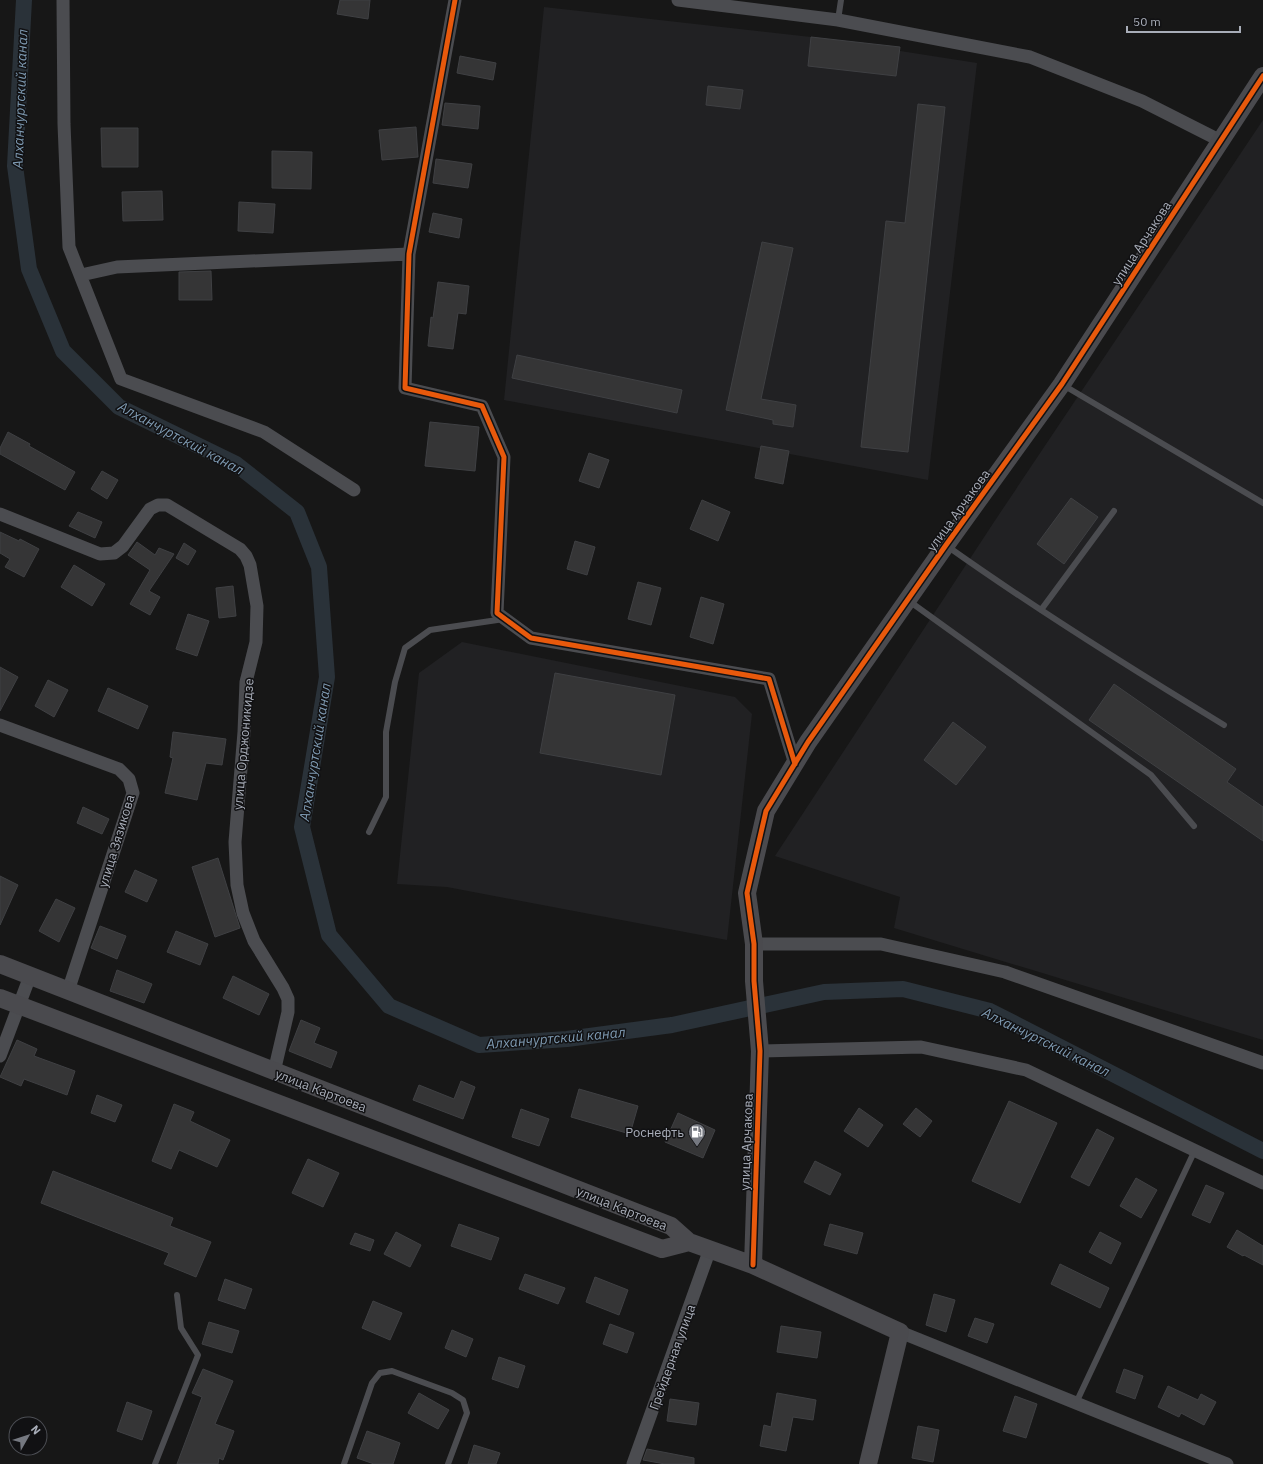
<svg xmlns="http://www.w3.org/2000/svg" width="1263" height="1464" font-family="'IBM Plex Sans',sans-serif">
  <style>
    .built { fill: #212123 }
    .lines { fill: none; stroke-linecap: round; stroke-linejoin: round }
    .canal { stroke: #2a3239; stroke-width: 16 }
    .building { fill: #353536; stroke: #3f4043 }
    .lane { stroke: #4b4c50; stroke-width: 6 }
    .street { stroke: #4b4c50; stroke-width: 13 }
    .secondary { stroke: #4a4a4e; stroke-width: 18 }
    .cycleway-casing { stroke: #111113; stroke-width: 8 }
    .cycleway { stroke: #e8590c; stroke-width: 5 }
    .labels { text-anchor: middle; stroke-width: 3; stroke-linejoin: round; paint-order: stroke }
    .street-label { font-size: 13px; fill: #a8adb8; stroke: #111113 }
    .poi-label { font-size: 13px; fill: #a8adb8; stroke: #111113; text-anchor: end }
    .water-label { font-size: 14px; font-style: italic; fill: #7f9bb3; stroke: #111113 }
  </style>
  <rect width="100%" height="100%" fill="#171717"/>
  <path class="built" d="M544,7l267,30 166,26 -49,417 -424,-80z
    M1263,120v920l-369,-112 6,-31 -125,-41 219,-334z
    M462,642l273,55 17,17 -25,226 -280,-53 -50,-3 22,-211z"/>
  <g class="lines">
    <path class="canal" d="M24,0l-9,166 14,103 34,82 56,56 117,57 61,48 22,55 8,110 -25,150 27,108 60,71 90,39 88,-6 105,-14 152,-33 79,-3 87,22 273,140"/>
  </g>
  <path class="building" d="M340,0h30l-2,19 -31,-5z
    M811,37l89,10 -4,29 -88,-10z
    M460,56l36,7 -3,17 -36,-7z
    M708,86l35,4 -3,19 -34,-4z
    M445,103l35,3 -2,23 -36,-4z
    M918,104l27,3 -37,345 -47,-5 25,-226 19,2z
    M416,127l2,30 -36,3 -3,-30z
    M101,128h37v39h-36z
    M272,151l40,1 -1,37 -39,-1z
    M436,159l36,5 -4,24 -35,-5z
    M162,191l1,29 -40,1 -1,-29z
    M239,202l36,2 -2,29 -35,-2z
    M433,213l29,6 -3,19 -30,-6z
    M762,242l31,6 -32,151 35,6 -3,22 -20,-3v-4l-47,-10z
    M211,271l1,29h-33v-28z
    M438,282l31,4 -3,28 -8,-1 -5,36 -25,-3 3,-29 2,1z
    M517,355l165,35 -5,23 -165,-35z
    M430,422l49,5 -4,44 -50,-5z
    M8,432l22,12 -1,2 46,26 -10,18 -65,-36v-6z
    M761,446l28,5 -6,33 -28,-6z
    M589,453l20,7 -10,28 -20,-7z
    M102,471l16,9 -11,19 -16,-10z
    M1071,498l27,19 -34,47 -27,-20z
    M702,500l28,12 -12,29 -28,-12z
    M78,512l24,10 -7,16 -26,-12z
    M0,532l19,9 1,-2 19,10 -15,28 -19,-10 5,-8 -10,-6z
    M575,541l20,6 -8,28 -20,-6z
    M137,542l18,13 4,-7 15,6 -25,37 11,6 -10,18 -20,-11 20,-34 -22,-15z
    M184,543l12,8 -8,14 -12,-7z
    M74,565l31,19 -13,22 -31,-19z
    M638,582l23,6 -10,37 -23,-6z
    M233,586l3,30 -17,2 -3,-30z
    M701,597l23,7 -11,40 -23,-7z
    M188,614l21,7 -12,35 -21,-7z
    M0,667l18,10 -18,34z
    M555,673l120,22 -14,80 -121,-22z
    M48,680l20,10 -14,27 -19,-11z
    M1114,684l122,85 -9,13 36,25v34l-174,-121z
    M108,688l40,18 -10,23 -40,-18z
    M953,722l33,25 -30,38 -32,-25z
    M173,732l53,7 -4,26 -16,-2 -9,37 -32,-7 8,-35 -3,-1z
    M83,807l26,12 -7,15 -25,-11z
    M218,858l22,70 -25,9 -23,-70z
    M135,870l22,10 -10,22 -22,-10z
    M0,876l18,9 -18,40z
    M56,899l19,9 -16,34 -20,-11z
    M100,926l26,10 -9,23 -26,-11z
    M176,931l32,13 -8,21 -33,-13z
    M117,970l35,14 -8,19 -34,-12z
    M233,976l36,18 -10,21 -36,-17z
    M301,1020l19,8 -6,15 23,9 -6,16 -42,-17z
    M17,1040l20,9 -3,7 41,15 -8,24 -43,-16 -3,7 -21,-9z
    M461,1081l14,6 -12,32 -50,-19 6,-15 35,14z
    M579,1089l59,17 -8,28 -59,-17z
    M97,1095l25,10 -7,17 -24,-9z
    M1009,1101l48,22 -37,80 -48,-22z
    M174,1104l20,8 -4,9 40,19 -13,27 -38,-17 -8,19 -19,-8z
    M859,1108l24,17 -15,22 -24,-16z
    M916,1108l16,13 -12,16 -17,-13z
    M521,1109l28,10 -10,27 -27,-9z
    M678,1113l37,17 -12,28 -38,-16z
    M1097,1129l17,9 -25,48 -18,-9z
    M308,1159l31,14 -16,34 -31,-14z
    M815,1161l26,13 -11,21 -26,-13z
    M53,1171l120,47 -3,8 41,16 -15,35 -32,-13 5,-11 -128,-50z
    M1136,1178l21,12 -16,28 -21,-12z
    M1206,1185l18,8 -14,30 -18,-8z
    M459,1224l40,14 -8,22 -40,-14z
    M830,1224l33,9 -6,21 -33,-9z
    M1237,1230l26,16v19l-19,-10 -1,1 -16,-9z
    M396,1232l25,13 -11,22 -26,-13z
    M1100,1232l21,11 -10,21 -22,-12z
    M355,1233l19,7 -4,11 -20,-7z
    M1060,1264l49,24 -9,20 -49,-24z
    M525,1274l40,14 -7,16 -39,-15z
    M595,1277l33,13 -9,25 -33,-13z
    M225,1279l27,10 -7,20 -27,-9z
    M934,1294l21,6 -9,32 -20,-7z
    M373,1301l29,12 -12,27 -28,-12z
    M975,1318l19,6 -7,19 -19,-7z
    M209,1322l30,9 -7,22 -30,-9z
    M610,1324l24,9 -7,20 -24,-9z
    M781,1326l40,6 -4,26 -40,-6z
    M452,1330l21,9 -7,18 -21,-9z
    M499,1357l26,9 -7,22 -26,-9z
    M203,1369l30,12 -18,43 19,7 -11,29 -4,-2 -1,6h-41l25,-67 -10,-4z
    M1124,1369l19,7 -8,23 -19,-7z
    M1168,1386l30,14 3,-6 15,8 -12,23 -23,-12 -2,4 -21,-10z
    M419,1393l30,17 -11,19 -30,-16z
    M777,1393l39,7 -3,20 -20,-3 -7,34 -26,-5 4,-21 7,2z
    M1015,1396l22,8 -11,34 -23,-7z
    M670,1399l29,4 -3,22 -29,-4z
    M127,1402l25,9 -10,29 -25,-9z
    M918,1426l21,4 -6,32 -21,-4z
    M367,1431l33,12 -7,21h-19l-17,-6z
    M474,1445l26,8 -4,11h-28z
    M647,1449l47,9v6h-29l-22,-4z"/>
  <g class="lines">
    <path class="lane" d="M838,20l3,-20
      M1063,385l200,118
      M947,546c90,64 183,122 277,179
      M909,601l242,174 43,51
      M1041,610l73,-99
      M369,832l17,-35v-65l9,-50 10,-34 25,-18 74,-11
      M1076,1403l119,-253
      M155,1464l43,-109 -17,-27 -4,-33
      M344,1464l28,-81 8,-10 12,-2 60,22 11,7 4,13 -19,51"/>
    <path class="street" d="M63,0l1,124 5,123 52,132 143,53 90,58
      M455,0l-46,254 -4,134 77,18 22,51 -7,156 34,25 238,41 26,85
      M678,0l160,20 192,37 112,44 79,40
      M81,275l36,-8 292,-13
      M0,514l100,40 14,-1 9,-7 27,-37 8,-4h9l73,44 6,7 4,9 7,41 -1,36 -10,40 -2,50 -9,110 2,43 6,28 11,28 29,47 5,11v13l-14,60
      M0,725l119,44 10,10 4,14 -65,198
      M754,944h127l124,28 258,91
      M760,1051l161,-4 105,23 237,113
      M0,1056l30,-80
      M900,1332l327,132
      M633,1464l77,-215"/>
    <path class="secondary" d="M0,964l671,262 18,16 64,23 147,67 -32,132
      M0,998l662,251 27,-7
      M753,1265l7,-214 -6,-70v-37l-7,-51 19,-82 42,-69 138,-197 116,-161 201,-308"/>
    <g class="cycleway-casing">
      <path id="cycleway" d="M455,0l-46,254 -4,134 77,18 22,51 -7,156 34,25 238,41 26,85
        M753,1265l7,-214 -6,-70v-37l-7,-51 19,-82 42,-69 138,-197 116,-161 201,-308"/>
    </g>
    <use href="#cycleway" class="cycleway"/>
  </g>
  <defs>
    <g id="fuel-pin" transform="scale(0.9)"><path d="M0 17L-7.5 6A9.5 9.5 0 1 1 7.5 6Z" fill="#757880" stroke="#111113"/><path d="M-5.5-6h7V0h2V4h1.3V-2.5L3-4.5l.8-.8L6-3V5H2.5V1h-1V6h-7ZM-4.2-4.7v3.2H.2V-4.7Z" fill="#fff"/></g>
  </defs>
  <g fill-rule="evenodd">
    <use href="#fuel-pin" x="697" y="1132"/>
  </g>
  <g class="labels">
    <g class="street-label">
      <text transform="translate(1141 243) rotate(-57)" y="5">улица Арчакова</text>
      <text transform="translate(958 510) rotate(-54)" y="5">улица Арчакова</text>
      <text transform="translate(243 744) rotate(-85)" y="5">улица Орджоникидзе</text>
      <text transform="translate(116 841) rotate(-73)" y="5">улица Зязикова</text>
      <text transform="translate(321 1090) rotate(21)" y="5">улица Картоева</text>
      <text transform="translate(746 1142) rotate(-88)" y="5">улица Арчакова</text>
      <text transform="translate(622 1208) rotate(22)" y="5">улица Картоева</text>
      <text transform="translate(672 1357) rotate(-70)" y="5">Грейдерная улица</text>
    </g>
    <g class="poi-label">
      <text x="684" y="1137">Роснефть</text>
    </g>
    <g class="water-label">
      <text transform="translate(20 99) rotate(-88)" y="5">Алханчуртский канал</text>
      <text transform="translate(181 438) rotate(28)" y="5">Алханчуртский канал</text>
      <text transform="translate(315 752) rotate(-81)" y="5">Алханчуртский канал</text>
      <text transform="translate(556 1038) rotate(-5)" y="5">Алханчуртский канал</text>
      <text transform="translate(1046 1042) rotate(26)" y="5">Алханчуртский канал</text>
    </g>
  </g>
  <g transform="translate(28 1436) rotate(51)"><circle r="19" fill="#111113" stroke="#4d4f55"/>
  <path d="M0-3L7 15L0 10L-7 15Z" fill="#757880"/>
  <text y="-6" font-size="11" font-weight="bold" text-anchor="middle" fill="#a8adb8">N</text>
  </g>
  <path d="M1127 26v6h113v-6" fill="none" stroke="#a8adb8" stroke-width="2"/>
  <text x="1133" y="26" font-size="12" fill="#a8adb8" stroke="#111113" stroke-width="3" paint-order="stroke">50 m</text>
</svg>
